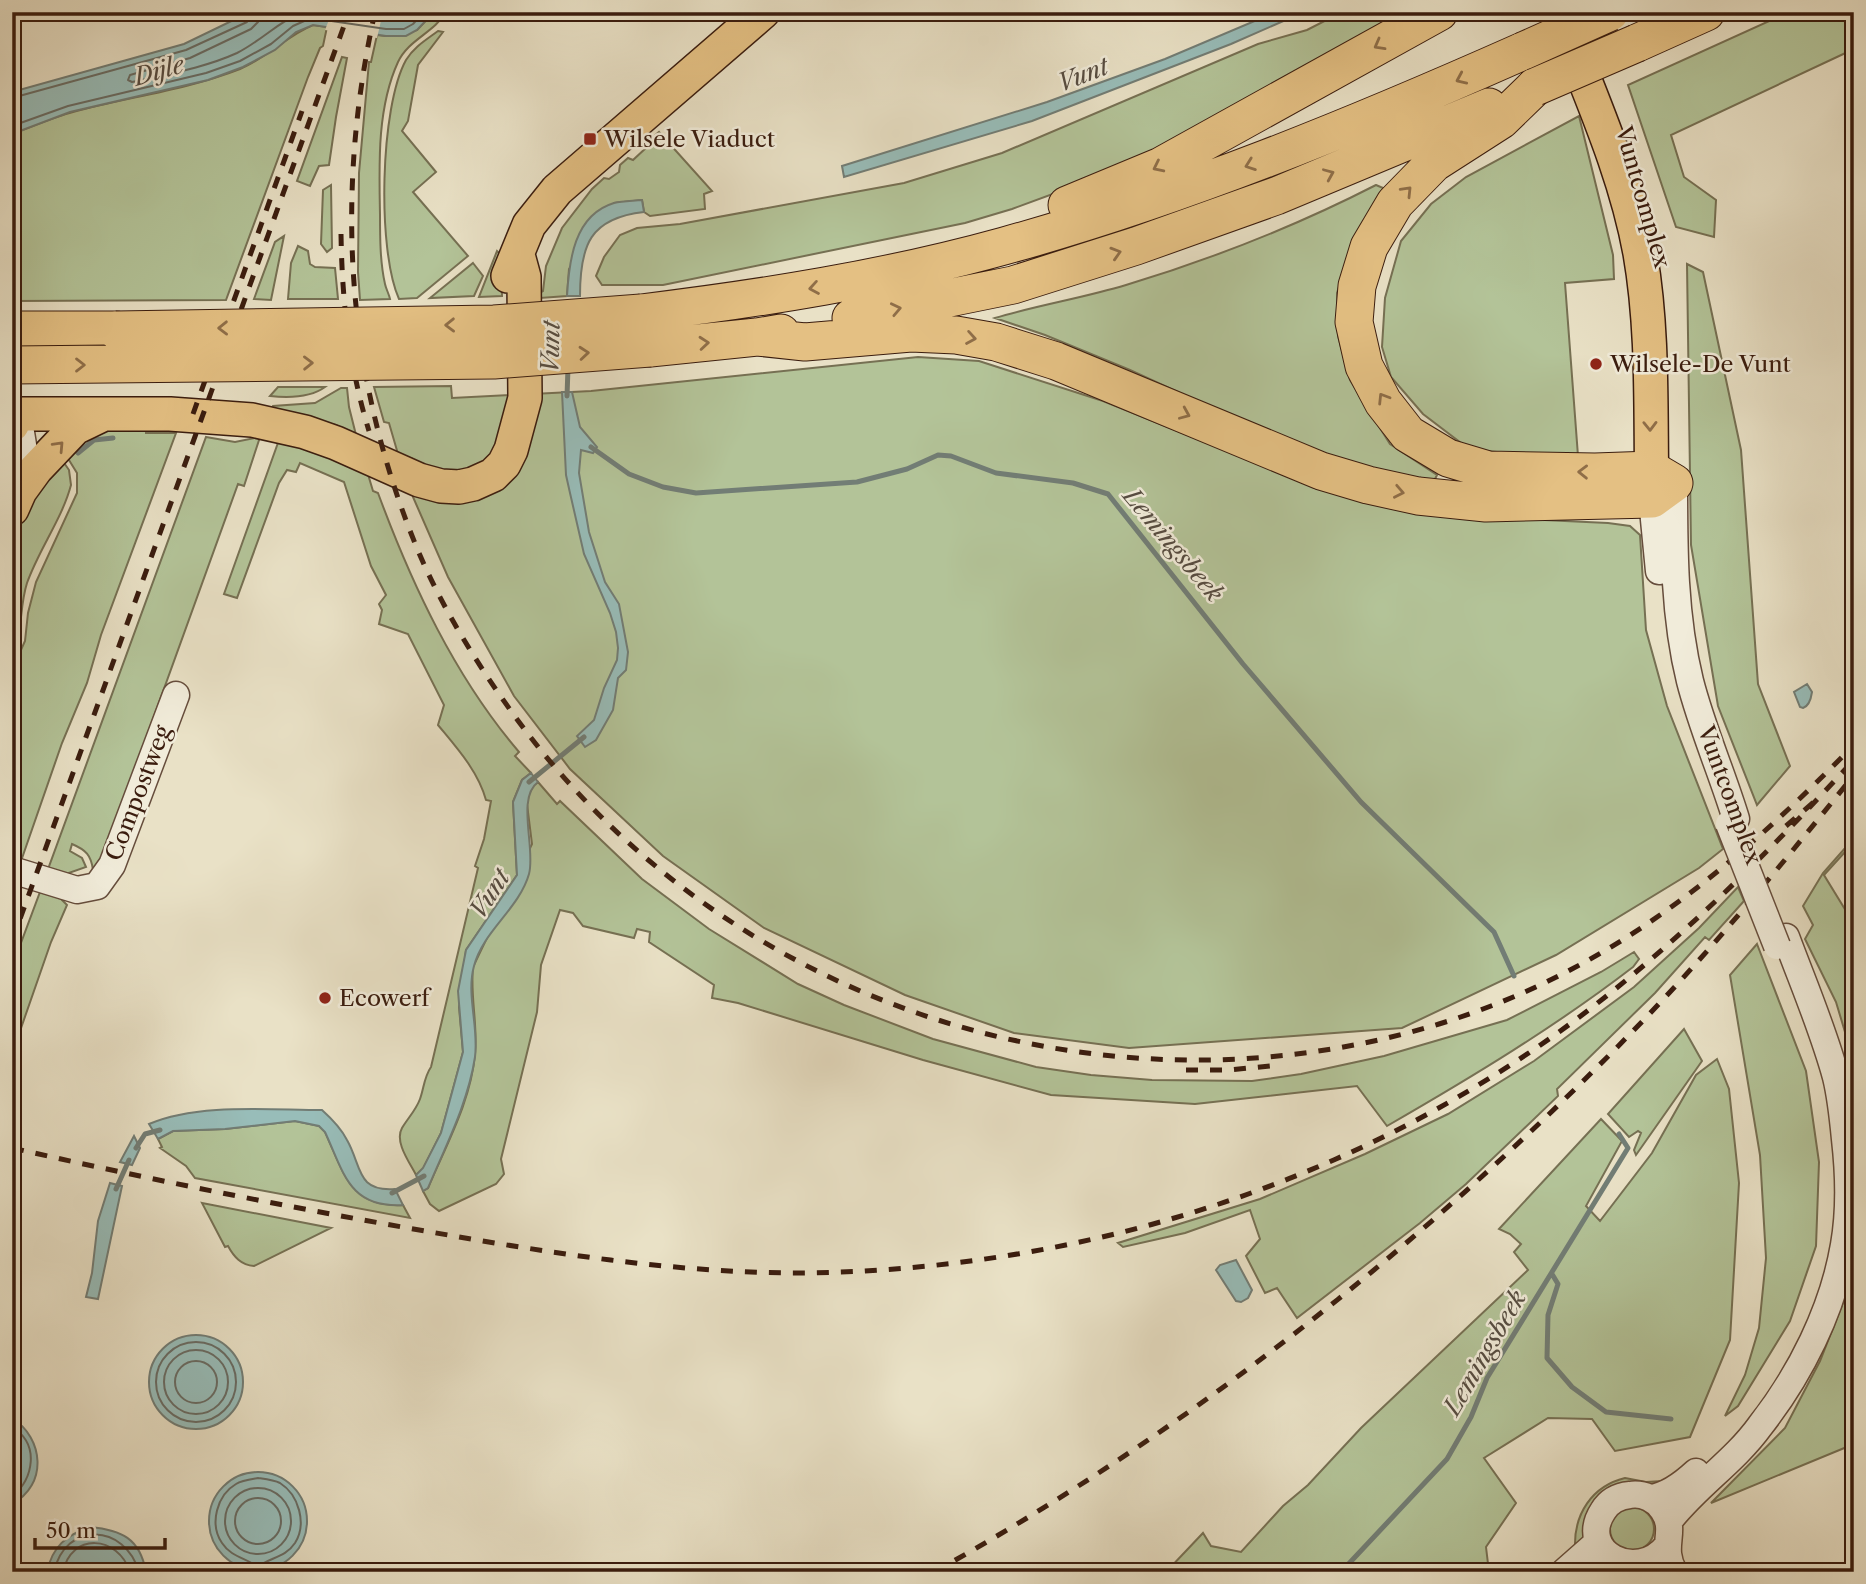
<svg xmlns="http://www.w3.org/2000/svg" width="1866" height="1584" font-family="'Libre Caslon Text',serif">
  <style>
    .green { fill: #b3c398; stroke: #767053; stroke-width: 2 }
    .water { fill: #98bdb9; stroke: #727d75; stroke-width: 2 }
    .pier { fill: #e9e1c6 }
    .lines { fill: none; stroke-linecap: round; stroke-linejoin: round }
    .shore { stroke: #696c64; stroke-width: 2 }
    .stream { stroke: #727d75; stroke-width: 5 }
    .minor-casing { stroke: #664d3c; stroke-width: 29 }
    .major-casing { stroke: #3a1c0e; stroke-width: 36 }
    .highway-casing { stroke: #3a1c0e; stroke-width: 39 }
    .minor { stroke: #f1ecda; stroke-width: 26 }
    .major { stroke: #e4c083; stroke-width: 33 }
    .highway { stroke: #e4c083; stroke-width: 37 }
    .rail { stroke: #3a1c0e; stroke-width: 5; stroke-dasharray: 12 12; stroke-linecap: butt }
    .minor-bridge-casing { stroke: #664d3c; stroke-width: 29; stroke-linecap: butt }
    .highway-bridge-casing { stroke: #3a1c0e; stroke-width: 39; stroke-linecap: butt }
    .minor-bridge { stroke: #f1ecda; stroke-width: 26 }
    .highway-bridge { stroke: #e4c083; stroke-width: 37 }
    .oneway { stroke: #8f6e48 }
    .poi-dot { fill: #8f2418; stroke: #f1ecda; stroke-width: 2.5 }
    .labels { text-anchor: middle; stroke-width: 5; stroke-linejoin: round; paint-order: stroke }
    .poi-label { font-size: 23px; fill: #3a1c0e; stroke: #f1ecda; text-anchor: start }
    .street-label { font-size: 23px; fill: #3a1c0e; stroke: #f1ecda }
    .water-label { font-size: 24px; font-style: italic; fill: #564c41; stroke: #f1ecda }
  </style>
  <rect width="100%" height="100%" fill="#e9e1c6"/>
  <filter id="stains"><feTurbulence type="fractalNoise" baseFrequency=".00286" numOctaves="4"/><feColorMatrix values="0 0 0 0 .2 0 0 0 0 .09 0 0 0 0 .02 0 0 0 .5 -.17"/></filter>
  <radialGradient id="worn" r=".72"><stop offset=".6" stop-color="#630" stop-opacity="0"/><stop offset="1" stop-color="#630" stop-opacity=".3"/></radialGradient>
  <path class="green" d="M434,12h12c-12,21 -37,27 -48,50 -21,46 -19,102 -18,152 0,23 0,48 5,70 1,5 4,10 5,15l-30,1 -2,-28 1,-99 10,-111h2l6,-27 9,1 31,-6z
    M1342,12h64l-235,133 -102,43 -57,21 -47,14 -302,62h-61l-6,-9 8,-19 16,-22 17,-7 43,-4 224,-41 98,-30 256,-109 49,-14z
    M1789,12h65v37l-183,86 13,42 32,23 -2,37 -38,-10 -48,-142z
    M313,25l14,2 -4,19 -3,2 -12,29 -82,223 -214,1v-167c20,-7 41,-17 61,-22 55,-15 113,-22 167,-43 27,-11 46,-33 73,-44z
    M438,31l5,1 -25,33 -10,56 -6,10 34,41 -23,20 55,64 -51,42 -18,1c-22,-49 -19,-192 7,-239 8,-13 20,-20 32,-29z
    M342,57l5,1 -11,59 -7,48 -10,1 -9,20 -13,-5z
    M1579,116l34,139 1,24 -49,4 13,173 -53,-1 -56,-6 -46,-35 -32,-37 -9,-30 3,-49 16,-57 30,-37 35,-27z
    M659,132l53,59 -8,3 1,15 -55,7 -6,-4 -2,-12 -28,3 -45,66 -2,27 -27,2 -1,-5 4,-2 3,-25 16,-38 30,-39 12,-11 5,1 10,-7 1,-7 8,-7 5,2 15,-14 -2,-3z
    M331,185l1,63 -5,4 -6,-8 2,-54z
    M1376,185l7,3 -27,47 -19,58 1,43 12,44 40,64 47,31 -3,6 -42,-3 -110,-38 -152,-70 -85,-35 -50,-17c43,-13 88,-20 131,-33 86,-26 170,-59 250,-100z
    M284,236l-13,64 -17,-1 21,-57z
    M298,246l10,5 2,13 5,3 20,1 3,31h-50l3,-36z
    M497,251l4,4 1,41 -23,1z
    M473,263l10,13 -9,20 -44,2z
    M1687,264l16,8 38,178 17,234 32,82 -33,39 -39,-99 -27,-161z
    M918,357l61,4 124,40 189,76 251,43 65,3 22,3 10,9 6,95 21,76 56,143 -24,19 -143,87 -154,73 -273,20 -115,-15 -109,-38 -141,-67 -101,-72 -93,-87 -56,-73 -66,-119 -35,-80v-38l-15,-5 -9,-31 -5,-1 -10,-35 77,-1 1,12 139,-7z
    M278,387h47c-15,11 -36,11 -55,9z
    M341,388h6l2,19 7,28 -20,-10 -65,-15 2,-4 42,-3z
    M146,427v6h30l-75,202 -14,48 -25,60 -42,121 -8,-3 2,-25 -2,-1v-165l13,-29 3,-28 8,-31 41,-89v-20l-13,-21 28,-21z
    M206,437l29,5 25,-5 -16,49 -6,-2 -137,379 -8,7c-2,-15 -7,-20 -21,-26l-2,7 12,7 4,9 -20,7 -19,-2z
    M279,440l88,31 6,20 5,2c34,92 77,184 141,259l-4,4 16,17 -9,7 -9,22 4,73 -51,75 -7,57 4,45 -22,81 -18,36 -7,6c-6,-12 -22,-33 -14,-47 6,-10 14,-18 18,-29 4,-11 4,-22 11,-32l47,-199 -3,-2 9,-27 7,-38 -5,-1c-8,-29 -29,-52 -48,-75l6,-20 -36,-71 -29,-10 3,-14 -3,-6 7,-9 -15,-29 -27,-84 -44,-19 -4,9 -9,-2 -8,13 -42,115 -13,-4z
    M60,457l9,13 2,15c-9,34 -32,64 -44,98 -8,25 -4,51 -15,74v-109l11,-34z
    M538,782l19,22 3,-3 82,78 67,50 89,55 46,21 89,34 103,28 55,8 61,5 100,1 49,-7 83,-18 123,-36 94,-48 33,-20 5,7 -6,8c-78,60 -161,110 -246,159l-30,-40 -162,18 -144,-9 -128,-35 -185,-57 -26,-5 2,-13 -65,-43 1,-10 -13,-3 -3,9 -51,-12 -10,-13 -13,-3 -19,55 -4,47 -36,147 3,15 -8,10 -57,27 -9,-7 -7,-13 5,-3c18,-43 43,-87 47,-134 3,-29 -5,-58 -2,-87l59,-123 -5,-40 2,-10 4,-8z
    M1854,838v4l-30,33 30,49v138l-18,-60 -31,-63 8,-14 -10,-19 20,-33z
    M1738,887l6,14 -35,39 -4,-3 -50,56 -98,96 1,7 -92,88 -46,39 -123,95 -20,-30 -12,5 -19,-37 14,-17 -10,-29 -65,23 -62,14 -5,-4 142,-44 105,-45 83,-40 86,-53 100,-74 65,-59z
    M40,892l20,6 7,7 -16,37 -39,112v-87z
    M1757,944l49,127 13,91 -3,84 -26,75 -52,85 -13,10 20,-41 14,-47 7,-70 -6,-103 -30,-180z
    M1684,1029l18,32 -66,94 -2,-5 7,-17 -3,-2 -9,6 -21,-23z
    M1717,1059l12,30 10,94 -9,157 -40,97 -75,14 -23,-32 -44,-1 -64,40 32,45 -30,44 3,25h-323l37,-39 8,13 30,6 42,-46 25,-21 53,-57 167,-158 -14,-18 7,-8 -11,-10 -11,-5 102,-110 21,22 -36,65 14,15 52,-68 44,-78z
    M295,1121l24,5 6,6c19,41 25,76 78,73l7,13 -215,-40 -9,-12 -26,-18 2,-1 -4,-8 15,-8 52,-2z
    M202,1203l129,25 -77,38c-13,-1 -20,-9 -26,-20l-3,1z
    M1854,1262v182l-143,59 74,-75 35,-67 26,-66z
    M1625,1478l21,4 17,-1 -16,8 -72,58c-1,-33 17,-61 50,-69z
    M1610 1529a22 22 0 1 1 44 0a22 22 0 1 1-44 0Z"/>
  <path class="water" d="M250,12h184l-17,18 -11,6h-20l-73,-11 -17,7 -21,18 -32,17 -35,13 -138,32 -58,22v-42l172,-48z
    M1276,12h28l-73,32 -199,77 -188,56 -2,-11 205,-64 118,-43z
    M642,200l2,12c-54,6 -64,33 -64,84h-13c2,-35 7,-81 47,-93 9,-2 19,-2 28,-3z
    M562,392h10l8,35 17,20 -4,6 -12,-3 -2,23 10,59 16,50 14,22 9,48 -2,18 -8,8 -5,32 -17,30 -11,7 -8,-11 17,-16 10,-32 13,-28 1,-12 -2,-16 -6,-19 -26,-59 -14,-61 -4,-18z
    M1807,684l5,8c-1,7 -3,14 -9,16l-3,-1 -6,-15z
    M531,773l7,9c-22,16 -2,67 -9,92 -10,35 -46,57 -55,92 -8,29 5,61 1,91 -7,46 -29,88 -47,131l-5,3 -7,-16 7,-7 18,-35 22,-81 -5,-61 8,-41 51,-75 -4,-73 9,-22z
    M322,1110c10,9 19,18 25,30 15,26 9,52 48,49l8,16c-54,3 -59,-32 -78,-73l-6,-6 -24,-5 -70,8 -52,2 -15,8 -9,-15c49,-21 120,-14 173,-14z
    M134,1136l6,12 -8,17 -12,-3z
    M110,1183l12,3 -24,113 -12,-2 6,-24 6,-52z
    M1236,1260l16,30 -4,8 -7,4 -5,-1 -20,-31 4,-5z
    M149 1382a47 47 0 1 1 94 0a47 47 0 1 1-94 0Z
    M12,1418c32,20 36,67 0,86z
    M209 1521a49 49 0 1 1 98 0a49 49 0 1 1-98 0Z
    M90,1527c31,3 50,11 56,45h-99c5,-25 19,-37 43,-45z
    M306,1563l12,4 6,5h-45l12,-7z"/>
  <path class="pier" d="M332,12h51l-6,26 -52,-8z"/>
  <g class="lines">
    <path class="shore" d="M260,12l-2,10 -7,7 -61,29 -60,17 -2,5 4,2c35,-8 72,-14 105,-29 24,-12 41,-31 65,-41
      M336,12c22,4 59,18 76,0
      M12,98l174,-48 61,-28 4,-10
      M12,126l56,-20 138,-33 34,-12 31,-17 22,-18 18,-8 75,11h18l9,-5 11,-12
      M156 1382a40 40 0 1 1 80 0a40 40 0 1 1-80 0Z
      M164 1382a32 32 0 1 1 64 0a32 32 0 1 1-64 0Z
      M175 1382a21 21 0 1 1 42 0a21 21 0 1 1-42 0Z
      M12,1427c28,17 22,51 0,70
      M258,1478c7,1 16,2 22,5 19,12 27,41 15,60 -10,15 -25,14 -37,24 -12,-9 -27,-10 -36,-24 -13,-19 -5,-48 14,-59 6,-4 16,-5 22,-6z
      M225 1521a33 33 0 1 1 66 0a33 33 0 1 1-66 0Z
      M235 1521a23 23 0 1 1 46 0a23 23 0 1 1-46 0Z
      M54,1572c11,-51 71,-49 85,0
      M63,1572c8,-40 55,-37 67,0"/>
    <path class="stream" d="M567,396l1,-28
      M591,447l38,27 34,13 33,6 161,-11 50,-13 31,-14 13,1 45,17 77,10 35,11 135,170 118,138 133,130 20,44
      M78,453l16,-13 19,-2
      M529,782l55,-45
      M136,1148l9,-14 15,-4
      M116,1189l13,-29
      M392,1193l32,-17
      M1552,1274l6,10 -10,31 -1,43 25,29 34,25 65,7
      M1341,1572l106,-113 24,-42 16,-39 141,-230 -9,-14"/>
    <g class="minor-casing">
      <path id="minor" d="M12,415l6,-1 6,37 -4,40
        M1674,483c0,67 0,133 16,198 12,47 32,92 46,138
        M1652,499l7,72
        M12,870l65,20 20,-4 15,-21 64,-170
        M1650,1498c18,-2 33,-14 46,-26
        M1669,1521c27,-35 65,-59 91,-95 40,-51 73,-116 84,-181 6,-34 5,-71 1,-106 -2,-21 -4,-42 -9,-62 -13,-48 -33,-94 -50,-140
        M1667,1546c-30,38 -91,6 -64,-35 6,-10 16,-15 27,-16 13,-2 26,4 33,15 15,22 -4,35 11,62
        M1564,1572l34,-30"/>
    </g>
    <g class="major-casing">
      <path id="major" d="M1558,12c30,79 67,158 82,241 14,80 10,163 12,244
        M508,276l21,-51 28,-35 206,-178
        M12,425l6,-11h152l82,6 53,12 31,11 83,37 22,6 18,1 14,-3 20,-9 11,-11 7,-14 14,-52 -1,-121 -6,-22
        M12,509l8,-18 16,-22 39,-41 29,-14"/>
    </g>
    <g class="highway-casing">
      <path id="highway" d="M1637,43l69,-31
        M1067,205l94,-39 278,-154
        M641,313c122,-15 244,-34 363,-67 178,-49 350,-120 519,-195
        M851,318l162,-33 123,-39 140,-50 213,-89
        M12,330h104
        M757,337l48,5 106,-9 45,2 40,7 60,19 265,110 47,14 50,11 68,7 166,-4 22,-16 -22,-13 -57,2 -107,-2 -40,-12 -40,-24 -25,-32 -19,-36 -10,-44 3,-36 12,-39 26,-44 39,-40 67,-43 34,-33
        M650,348l107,-11 24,-4"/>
    </g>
    <use href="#minor" class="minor"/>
    <use href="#major" class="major"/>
    <use href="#highway" class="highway"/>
    <path class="rail" d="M375,12c-41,184 -29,367 44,541 24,56 57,109 92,158 208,291 586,417 928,313 172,-53 291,-153 415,-279
      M341,234c1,67 8,132 28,197
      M193,414l109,-303
      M1786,826l29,-25
      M12,941l337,-929
      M1186,1070h43l51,-5
      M12,1148c145,33 290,62 436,87 115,20 234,38 351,38 279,-2 559,-89 783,-258 99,-75 188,-164 272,-255
      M934,1572c258,-143 493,-330 699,-541 78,-80 150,-168 221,-256"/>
    <g class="minor-bridge-casing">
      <path id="minor-bridge" d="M1729,824l48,122"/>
    </g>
    <g class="highway-bridge-casing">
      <path id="highway-bridge" d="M1523,51l87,-39
        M1535,87l102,-44
        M116,330l378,-6 147,-11
        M12,365l482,-5 156,-12"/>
    </g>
    <use href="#minor-bridge" class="minor-bridge"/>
    <use href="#highway-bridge" class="highway-bridge"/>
  </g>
  <defs><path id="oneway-chevron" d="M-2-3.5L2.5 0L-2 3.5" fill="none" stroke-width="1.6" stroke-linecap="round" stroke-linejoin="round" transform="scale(1.75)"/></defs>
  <g class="oneway">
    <use href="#oneway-chevron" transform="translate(1379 45) rotate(151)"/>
    <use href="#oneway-chevron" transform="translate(1461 79) rotate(156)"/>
    <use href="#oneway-chevron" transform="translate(1250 165) rotate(160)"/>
    <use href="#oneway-chevron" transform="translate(1158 167) rotate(154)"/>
    <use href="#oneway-chevron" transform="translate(1329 174) rotate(-23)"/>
    <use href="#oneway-chevron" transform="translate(1407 191) rotate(-46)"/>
    <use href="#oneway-chevron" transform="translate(1116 253) rotate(-17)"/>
    <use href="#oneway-chevron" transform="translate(814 288) rotate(170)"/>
    <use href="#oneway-chevron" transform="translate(896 309) rotate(-12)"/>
    <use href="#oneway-chevron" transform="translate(450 325) rotate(179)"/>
    <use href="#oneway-chevron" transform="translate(223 328) rotate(179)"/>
    <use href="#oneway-chevron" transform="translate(971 338) rotate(10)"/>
    <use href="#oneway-chevron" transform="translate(704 343) rotate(-5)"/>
    <use href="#oneway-chevron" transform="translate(584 353) rotate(-5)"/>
    <use href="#oneway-chevron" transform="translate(308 363) rotate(-1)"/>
    <use href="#oneway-chevron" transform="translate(80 365)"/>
    <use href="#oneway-chevron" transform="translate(1383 398) rotate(-122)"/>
    <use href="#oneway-chevron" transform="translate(1185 414) rotate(23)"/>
    <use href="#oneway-chevron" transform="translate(1650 426) rotate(89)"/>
    <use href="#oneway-chevron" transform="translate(59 446) rotate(-47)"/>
    <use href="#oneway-chevron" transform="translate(1583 472) rotate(-179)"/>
    <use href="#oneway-chevron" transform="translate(1399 492) rotate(11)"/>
  </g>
  <g class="poi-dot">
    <rect x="583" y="132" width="14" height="14" rx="3.5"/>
    <circle cx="1596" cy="364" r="7"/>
    <circle cx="325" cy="998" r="7"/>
  </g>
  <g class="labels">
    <g class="poi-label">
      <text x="604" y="147">Wilsele Viaduct</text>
      <text x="1610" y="372">Wilsele-De Vunt</text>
      <text x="339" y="1006">Ecowerf</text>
    </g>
    <g class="street-label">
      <text transform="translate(1643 197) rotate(74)" y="8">Vuntcomplex</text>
      <text transform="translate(138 793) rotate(-69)" y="8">Compostweg</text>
      <text transform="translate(1730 795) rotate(70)" y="8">Vuntcomplex</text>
    </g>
    <g class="water-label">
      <text transform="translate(159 71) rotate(-16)" y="8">Dijle</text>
      <text transform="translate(1083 75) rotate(-21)" y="8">Vunt</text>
      <text transform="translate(551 347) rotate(-88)" y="8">Vunt</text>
      <text transform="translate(1173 545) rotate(50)" y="8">Lemingsbeek</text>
      <text transform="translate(490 894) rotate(-57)" y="8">Vunt</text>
      <text transform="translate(1485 1353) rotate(-60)" y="8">Lemingsbeek</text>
    </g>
  </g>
  <rect width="1866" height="1584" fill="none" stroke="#e9e1c6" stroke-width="42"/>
  <rect x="14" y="14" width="1838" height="1556" fill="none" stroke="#3a1c0e" stroke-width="3.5"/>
  <rect x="21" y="21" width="1824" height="1542" fill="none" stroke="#3a1c0e" stroke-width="2"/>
  <path d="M35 1538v10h130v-10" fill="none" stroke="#3a1c0e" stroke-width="3.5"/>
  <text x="46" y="1538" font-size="21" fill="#3a1c0e" stroke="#f1ecda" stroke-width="5" paint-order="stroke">50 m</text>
  <rect width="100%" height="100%" filter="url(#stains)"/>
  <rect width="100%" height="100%" fill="url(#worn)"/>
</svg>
